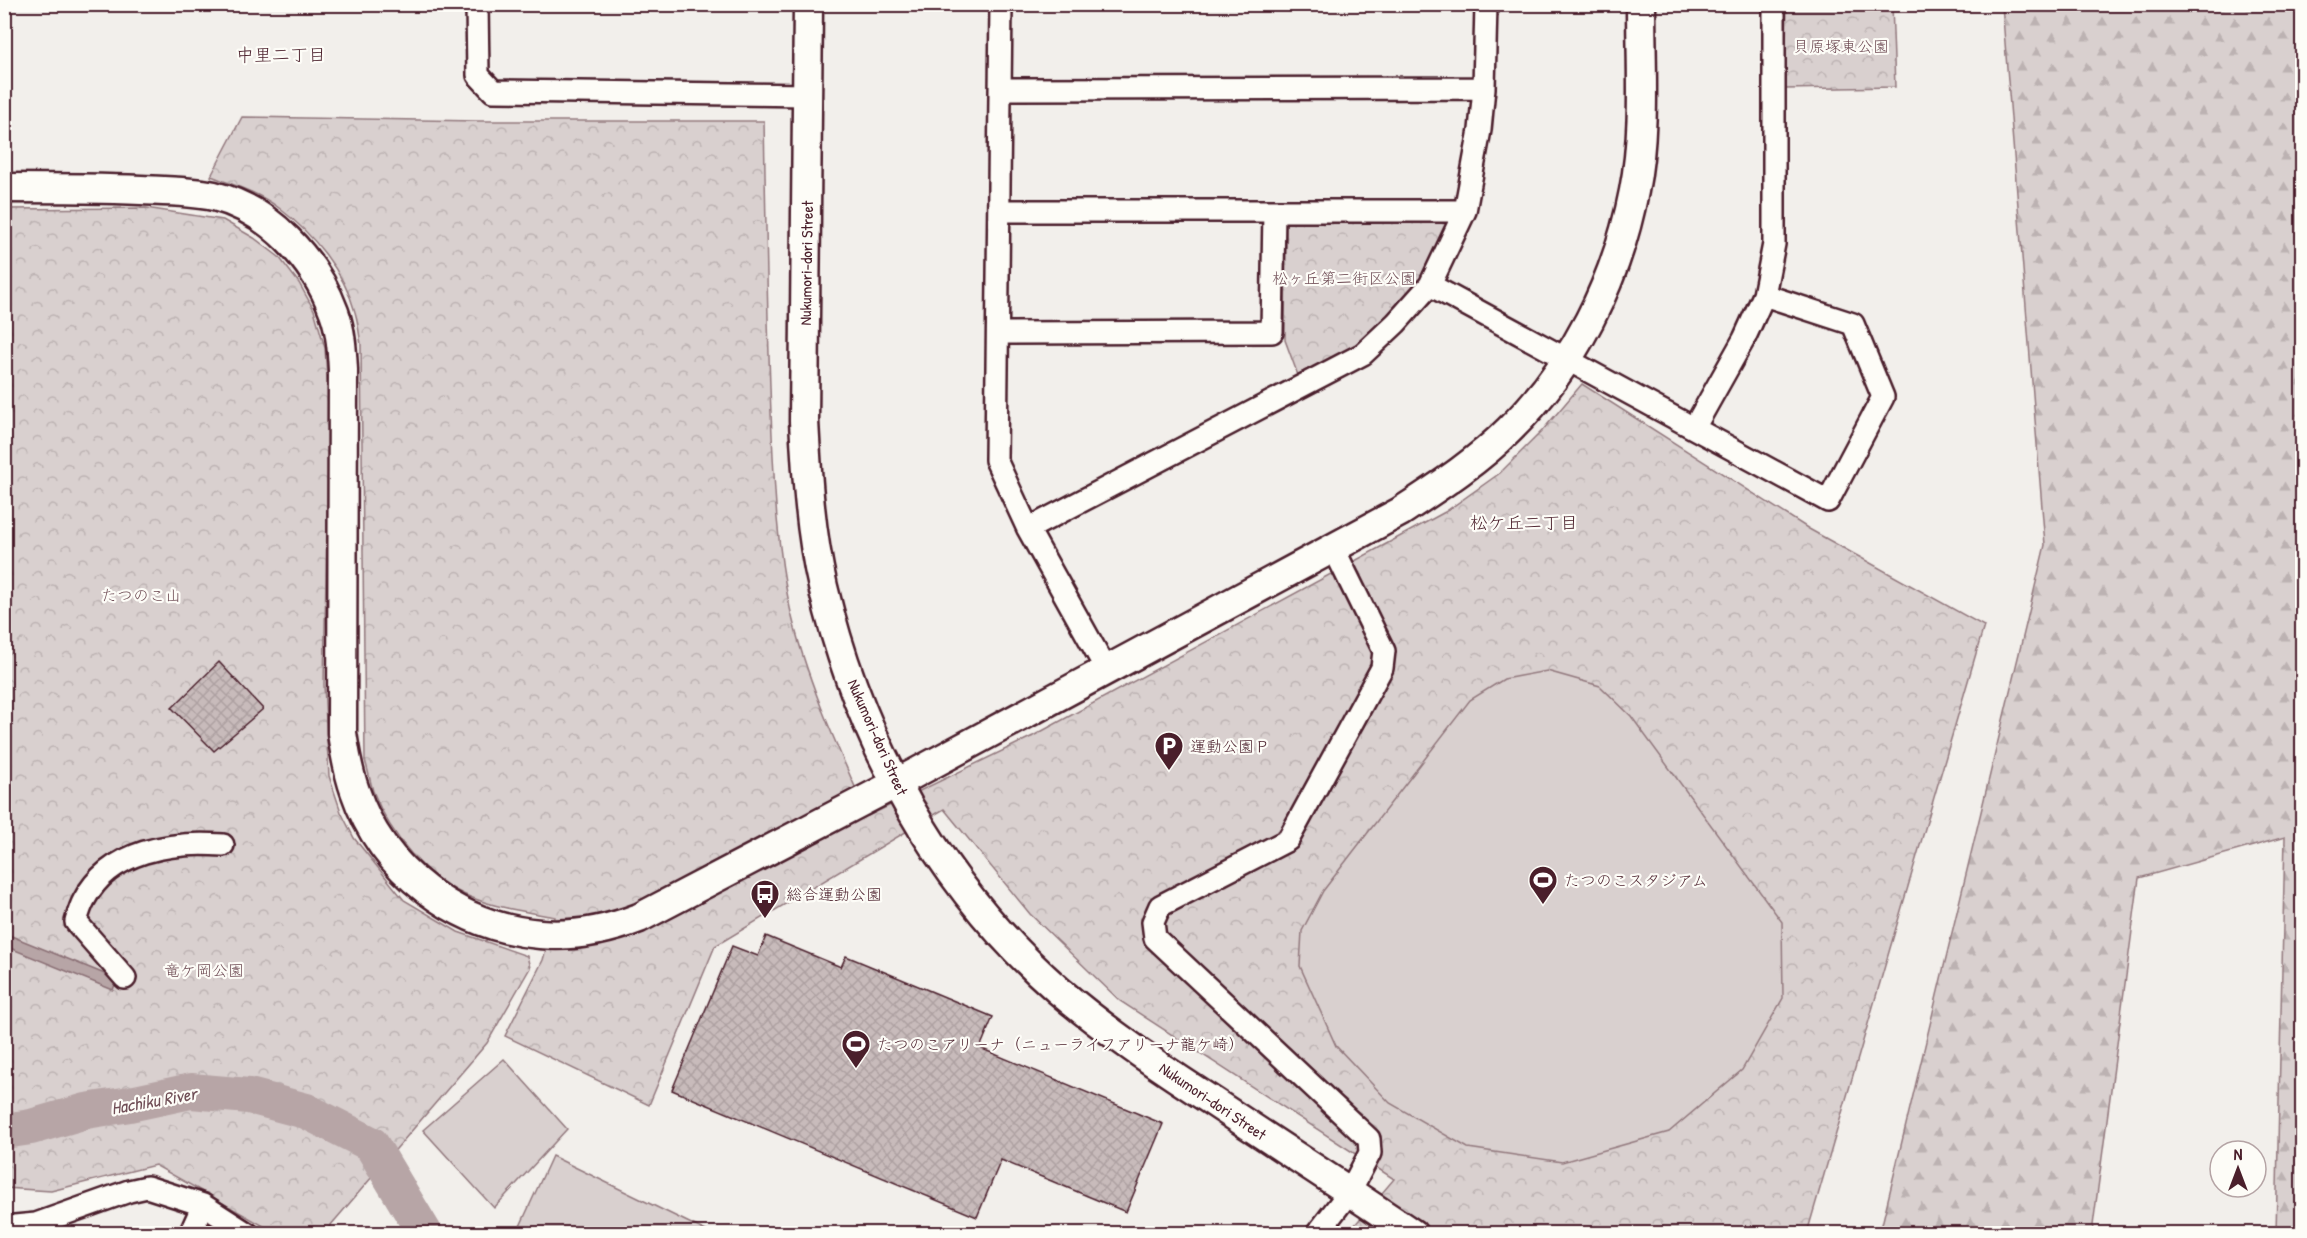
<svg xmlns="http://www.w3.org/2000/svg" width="2307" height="1238" font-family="'Patrick Hand','Klee One',sans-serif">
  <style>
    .forest { fill: url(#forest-firs); stroke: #92787d; stroke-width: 1.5 }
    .park { fill: url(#park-crowns); stroke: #92787d; stroke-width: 1.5 }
    .pitch { fill: #d9d0cf; stroke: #92787d; stroke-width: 1.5 }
    .water { fill: #b7a5a6; stroke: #8b6f75; stroke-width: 1.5 }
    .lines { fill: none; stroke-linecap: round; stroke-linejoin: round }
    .river { stroke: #b7a5a6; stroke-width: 36 }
    .building { fill: url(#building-cross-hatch); stroke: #4a1f2b; stroke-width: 1.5 }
    .street-casing { stroke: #4a1f2b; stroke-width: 26 }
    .secondary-casing { stroke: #4a1f2b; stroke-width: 33 }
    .street { stroke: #fdfcf7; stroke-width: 21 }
    .secondary { stroke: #fdfcf7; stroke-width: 28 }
    .labels { text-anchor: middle; stroke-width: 4.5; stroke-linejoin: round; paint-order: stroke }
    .park-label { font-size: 16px; fill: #6e4b54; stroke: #fdfcf7 }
    .street-label { font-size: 16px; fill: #4a1f2b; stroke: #fdfcf7 }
    .poi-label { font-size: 16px; fill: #4a1f2b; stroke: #fdfcf7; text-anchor: start }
    .neighbourhood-label { font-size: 18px; fill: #4a1f2b; stroke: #fdfcf7 }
    .water-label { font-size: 18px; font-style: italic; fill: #704e56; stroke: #fdfcf7 }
  </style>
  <defs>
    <pattern id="forest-firs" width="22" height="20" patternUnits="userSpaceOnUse" patternTransform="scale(1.5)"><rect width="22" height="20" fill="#d9d0cf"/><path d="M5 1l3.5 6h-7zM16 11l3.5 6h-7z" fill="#bcb2b2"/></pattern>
    <pattern id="park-crowns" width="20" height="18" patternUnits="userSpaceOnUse" patternTransform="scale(1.5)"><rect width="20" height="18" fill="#d9d0cf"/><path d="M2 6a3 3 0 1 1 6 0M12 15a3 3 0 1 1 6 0" fill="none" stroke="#bcb2b2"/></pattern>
    <pattern id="building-cross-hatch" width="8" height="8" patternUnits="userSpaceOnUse" patternTransform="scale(1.5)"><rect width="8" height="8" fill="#c8bbbb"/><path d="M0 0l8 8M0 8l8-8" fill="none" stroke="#ada0a1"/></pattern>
  </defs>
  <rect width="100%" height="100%" fill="#f2efeb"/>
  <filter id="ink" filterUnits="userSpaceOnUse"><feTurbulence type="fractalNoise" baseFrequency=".0167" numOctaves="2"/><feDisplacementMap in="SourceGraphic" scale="12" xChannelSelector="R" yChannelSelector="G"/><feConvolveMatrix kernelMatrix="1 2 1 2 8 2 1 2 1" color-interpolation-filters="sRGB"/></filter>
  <g filter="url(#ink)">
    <path class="forest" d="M2002,5h300v1228h-26l9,-396 -146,41 -47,355h-212l165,-688z"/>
    <path class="park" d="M1787,5h105l3,82 -110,2z
      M242,117l236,4h286c2,98 3,195 7,292 3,65 5,131 19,195 15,69 49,143 78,208l165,-80 412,-224 55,-39 42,-42 40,-47 227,145 175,97 -177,607h-459l46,-54 -274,-178 -90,-87 -86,-105 -229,137 -66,159 -144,-69 38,-76 12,-43c-28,-5 -58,-9 -85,-20 -44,-18 -80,-62 -97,-106 -3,-10 -5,-21 -8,-31l-4,-416c-2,-11 -3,-22 -6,-32 -11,-41 -43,-79 -76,-104 -20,-15 -45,-23 -68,-32z
      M146,208l77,12 31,18 25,19 20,26 15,27 11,38 4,57 -5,280 5,91 12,36 13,26 50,62 54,32 69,24 3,12 -43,75 -163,190h-48l-121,-68 -104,26 -46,-3v-979z
      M1286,221h165l-27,55 -31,35 -42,38 -52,29 -14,-38z"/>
    <path class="pitch" d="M1547,671l53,15 31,30 151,206 1,76 -41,72 -73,62 -107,30 -94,-14 -78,-45 -54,-57 -36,-80 2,-35 21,-40 147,-191 34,-21z
      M504,1059l63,70 -73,79 -71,-78z
      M552,1156l158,77h-193z"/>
    <path class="water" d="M4,933l113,46 -4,11 -108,-44z"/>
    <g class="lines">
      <path class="river" d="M4,1131l27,-4 55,-16 44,-7 61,-13 58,5 57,15 65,33 54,90"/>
    </g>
    <path class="building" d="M219,662l44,47 -49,42 -42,-43z
      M766,936l75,31 5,-11 147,61 -13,31 183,76 -37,88 -125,-52 -24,57 -305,-127 60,-144 26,10z"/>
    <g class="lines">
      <g class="street-casing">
        <path id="street" d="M477,4l1,71 15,16 315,4
          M1001,4l-5,456 32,69 78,140
          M1000,89l484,-1
          M999,211h466
          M1430,285l398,216 55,-104 -30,-73 -89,-29 10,-51v-240
          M998,333l274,-1 2,-121
          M1694,428l50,-89 20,-44
          M1028,529l335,-175 33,-31 34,-38 35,-74 15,-81 4,-42 2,-84
          M125,978l-49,-56c2,-7 4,-15 8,-22 26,-50 88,-59 139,-55
          M4,1227l32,-3 93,-33 18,-4 56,18 45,29
          M190,1234l13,-29
          M1317,1234l33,-43 20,-38 -1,-14 -214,-201 -2,-16 7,-16 128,-66 94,-172 2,-17 -51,-104"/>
      </g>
      <g class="secondary-casing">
        <path id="secondary" d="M808,4l-4,417c3,55 6,111 19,166 36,153 116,299 235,403 49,42 103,78 157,113 66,44 133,87 198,131
          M4,188c46,0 92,0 137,2 24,1 49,1 73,6 56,14 101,64 120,116 7,19 8,39 9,58l-1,363c3,20 6,39 13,58 27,80 102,136 185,143 35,3 68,-4 99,-16l258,-135 503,-271c38,-25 77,-50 109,-82 65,-63 108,-150 125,-239 12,-60 7,-125 7,-187"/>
      </g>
      <use href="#street" class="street"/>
      <use href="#secondary" class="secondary"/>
    </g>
  </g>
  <defs>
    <g id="parking-pin" transform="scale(1.5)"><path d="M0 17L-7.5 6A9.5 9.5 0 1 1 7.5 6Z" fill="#4a1f2b" stroke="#fdfcf7"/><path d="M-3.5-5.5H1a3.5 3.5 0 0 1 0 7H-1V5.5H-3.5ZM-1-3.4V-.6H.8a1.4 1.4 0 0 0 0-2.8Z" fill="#fff"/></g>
    <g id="stadium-pin" transform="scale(1.5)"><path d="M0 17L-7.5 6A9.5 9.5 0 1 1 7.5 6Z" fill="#4a1f2b" stroke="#fdfcf7"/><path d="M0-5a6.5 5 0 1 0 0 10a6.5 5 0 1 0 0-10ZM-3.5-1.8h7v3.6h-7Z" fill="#fff"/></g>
    <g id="bus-pin" transform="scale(1.5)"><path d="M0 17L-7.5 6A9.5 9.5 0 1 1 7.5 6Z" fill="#4a1f2b" stroke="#fdfcf7"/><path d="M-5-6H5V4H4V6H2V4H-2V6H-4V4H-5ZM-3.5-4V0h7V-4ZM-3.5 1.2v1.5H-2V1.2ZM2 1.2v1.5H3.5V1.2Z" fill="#fff"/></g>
  </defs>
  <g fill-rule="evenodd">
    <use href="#parking-pin" x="1169" y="746"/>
    <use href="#stadium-pin" x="1543" y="880"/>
    <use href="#bus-pin" x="765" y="894"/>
    <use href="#stadium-pin" x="856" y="1044"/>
  </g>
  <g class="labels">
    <g class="park-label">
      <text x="1841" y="52">貝原塚東公園</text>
      <text x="1344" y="284">松ヶ丘第二街区公園</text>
      <text x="141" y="601">たつのこ山</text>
      <text x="204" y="976">竜ケ岡公園</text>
    </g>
    <g class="street-label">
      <text transform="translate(806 263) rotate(-89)" y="6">Nukumori-dori Street</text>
      <text transform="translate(878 737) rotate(66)" y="6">Nukumori-dori Street</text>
      <text transform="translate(1213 1101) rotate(34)" y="6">Nukumori-dori Street</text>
    </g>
    <g class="poi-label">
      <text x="1190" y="752">運動公園Ｐ</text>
      <text x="1564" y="886">たつのこスタジアム</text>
      <text x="786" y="900">総合運動公園</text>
      <text x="877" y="1050">たつのこアリーナ（ニューライフアリーナ龍ケ崎）</text>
    </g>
    <g class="neighbourhood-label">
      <text x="281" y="61">中里二丁目</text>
      <text x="1524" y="529">松ケ丘二丁目</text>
    </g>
    <g class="water-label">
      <text transform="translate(154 1101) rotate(-10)" y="6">Hachiku River</text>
    </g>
  </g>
  <rect width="2307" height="1238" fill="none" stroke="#fdfcf7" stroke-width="24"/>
  <rect x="12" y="12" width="2283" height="1214" fill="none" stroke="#4a1f2b" stroke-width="2" filter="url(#ink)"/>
  <g transform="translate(2238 1169)"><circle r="28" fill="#fdfcf7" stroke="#b5a4a5" stroke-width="1.5"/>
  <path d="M0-4.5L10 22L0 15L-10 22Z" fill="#4a1f2b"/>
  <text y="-9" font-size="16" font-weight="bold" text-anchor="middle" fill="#4a1f2b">N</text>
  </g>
</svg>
